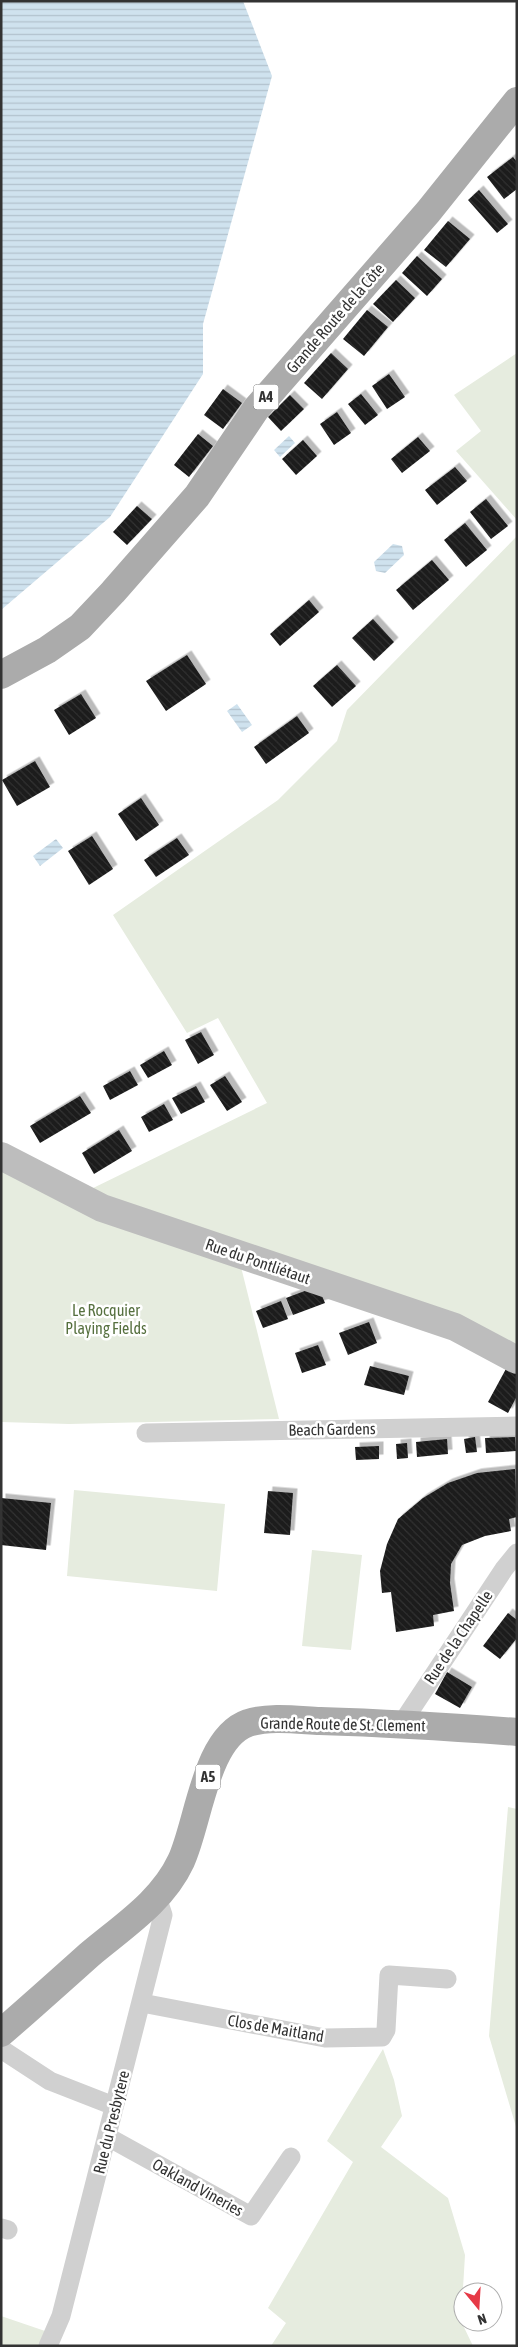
<svg xmlns="http://www.w3.org/2000/svg" width="518" height="2347" font-family="'Asap Condensed',sans-serif">
  <style>
    .green { fill: #e6ecdf }
    .water { fill: url(#water-rules) }
    .building { fill: url(#building-back-hatch); filter: url(#shadow) }
    .lines { fill: none; stroke-linecap: round; stroke-linejoin: round }
    .street { stroke: #d0d0d0; stroke-width: 19 }
    .secondary { stroke: #bdbdbd; stroke-width: 28 }
    .primary { stroke: #ababab; stroke-width: 28 }
    .labels { text-anchor: middle; stroke-width: 5; stroke-linejoin: round; paint-order: stroke }
    .shield { fill: #fff; stroke: #707070; stroke-width: 1 }
    .shield-label { font-size: 15px; font-weight: bold; fill: #333 }
    .street-label { font-size: 16px; fill: #333; stroke: #fff }
    .park-label { font-size: 16px; fill: #56703f; stroke: #fff }
  </style>
  <defs>
    <pattern id="water-rules" width="6" height="5" patternUnits="userSpaceOnUse" patternTransform="scale(1.25)"><rect width="6" height="5" fill="#cfe2ee"/><path d="M0 2.5h6" fill="none" stroke="#b2c2cd"/></pattern>
    <pattern id="building-back-hatch" width="6" height="6" patternUnits="userSpaceOnUse" patternTransform="scale(1.25)"><rect width="6" height="6" fill="#1a1a1a"/><path d="M-1 5l2 2M0 0l6 6M5-1l2 2" fill="none" stroke="#333"/></pattern>
    <filter id="shadow"><feDropShadow dx="4.5" dy="-4.5" stdDeviation="0" flood-color="#0004"/></filter>
  </defs>
  <rect width="100%" height="100%" fill="#fff"/>
  <path class="green" d="M517,353v167l-61,-69 25,-20 -27,-36z
    M517,536v810l-430,-155 180,-88 -49,-85 -31,15 -74,-118 165,-115 59,-59 10,-31z
    M1,1156l237,99 41,164 -210,5 -68,-2z
    M74,1490l151,14 -8,87 -150,-15z
    M312,1550l50,5 -11,95 -49,-4z
    M508,1807l9,2v321l-28,-94z
    M383,2049l11,31 8,36 -21,31 67,51 17,57 -4,66 12,25h-202l15,-23 -18,-15 85,-146 -26,-21z
    M1,2316l47,16 -7,14h-40z"/>
  <path class="water" d="M1,1h242l29,75 -69,248v50l-93,143 -109,93z
    M289,436l6,7 -15,14 -6,-7z
    M393,544l9,2 2,9 -19,18 -9,-2 -2,-9z
    M237,704l15,21 -10,7 -15,-21z
    M56,839l7,9 -23,18 -7,-10z"/>
  <path class="building" d="M513,157l4,5v27l-13,10 -17,-22z
    M479,190l29,34 -11,9 -29,-33z
    M448,221l22,18 -24,28 -22,-17z
    M417,256l25,23 -15,17 -25,-23z
    M396,280l19,18 -22,24 -20,-18z
    M367,310l21,17 -24,29 -21,-17z
    M331,353l17,16 -26,30 -18,-16z
    M389,374l16,23 -18,12 -15,-23z
    M223,389l19,14 -19,26 -19,-14z
    M361,394l17,21 -13,10 -17,-21z
    M290,395l14,14 -23,22 -13,-14z
    M337,412l14,21 -17,12 -14,-21z
    M198,434l15,12 -24,31 -15,-12z
    M418,437l12,14 -28,22 -11,-14z
    M303,440l14,16 -21,19 -14,-16z
    M455,467l12,14 -30,24 -12,-15z
    M486,499l22,27 -17,13 -21,-27z
    M137,506l15,13 -25,26 -14,-13z
    M465,523l22,27 -21,17 -22,-27z
    M432,560l17,20 -36,30 -17,-20z
    M309,600l10,12 -39,34 -10,-12z
    M373,619l21,23 -20,19 -22,-23z
    M187,655l19,29 -40,27 -20,-30z
    M337,665l19,21 -24,21 -19,-21z
    M81,694l15,24 -27,17 -15,-25z
    M297,716l12,17 -43,31 -12,-17z
    M35,761l15,26 -33,19 -15,-26z
    M141,798l18,27 -23,16 -18,-27z
    M92,836l21,33 -24,16 -21,-34z
    M177,838l12,17 -33,22 -12,-17z
    M201,1032l13,23 -16,9 -13,-24z
    M164,1051l8,14 -24,13 -8,-13z
    M130,1071l8,14 -28,15 -7,-14z
    M225,1076l17,26 -15,9 -17,-26z
    M196,1086l9,16 -24,12 -9,-16z
    M80,1096l11,17 -51,30 -10,-17z
    M164,1104l9,16 -24,12 -8,-15z
    M119,1130l13,21 -38,23 -12,-21z
    M318,1286l7,17 -32,12 -7,-17z
    M281,1301l7,18 -25,9 -7,-17z
    M369,1322l8,21 -29,12 -9,-22z
    M318,1345l8,20 -24,8 -7,-20z
    M370,1366l39,10 -5,19 -40,-10z
    M507,1367l10,5v24l-9,17 -20,-11z
    M475,1437l2,15 -11,1 -2,-14z
    M515,1437l1,14 -30,2 -1,-15z
    M447,1439l1,15 -31,3 -1,-15z
    M407,1443l1,15 -11,1 -1,-15z
    M379,1446v13l-23,1 -1,-13z
    M515,1469l2,48 -8,2 2,12 -26,5 -23,9 -11,19 -1,19 4,28 -21,4 1,11 -38,6 -5,-40 -9,1 -2,-22 7,-27 11,-25 25,-21 25,-15 29,-10z
    M268,1491l25,2 -3,42 -26,-2z
    M1,1498l50,5 -5,47 -45,-5z
    M508,1613l9,7v18l-17,21 -17,-13z
    M447,1672l25,15 -12,21 -25,-14z"/>
  <g class="lines">
    <path class="street" d="M146,1433l371,-7
      M402,1723l102,-154 13,-16
      M142,2003l183,35 57,-1 4,-7 3,-55 58,4
      M1,2049l49,32 64,25
      M108,2137l143,79 40,-59
      M1,2228l7,2
      M48,2346l13,-30 102,-401 -6,-18"/>
    <path class="secondary" d="M1,1156l101,52 353,119 62,33"/>
    <path class="primary" d="M1,675l46,-25 33,-23 33,-35 84,-96 59,-87 172,-197 89,-111
      M1,2033c30,-26 59,-52 88,-78 33,-28 73,-53 92,-94 18,-39 24,-123 67,-138 22,-7 50,-3 72,-2 66,2 131,6 197,11"/>
  </g>
  <g class="labels">
    <g class="shield">
      <rect x="253.5" y="384.5" width="25" height="25" rx="4"/>
      <rect x="195.5" y="1764.5" width="25" height="25" rx="4"/>
    </g>
    <g class="shield-label">
      <text x="266" y="402">A4</text>
      <text x="208" y="1782">A5</text>
    </g>
    <g class="street-label">
      <text transform="translate(335 318) rotate(-49)" y="6">Grande Route de la Côte</text>
      <text transform="translate(258 1261) rotate(19)" y="6">Rue du Pontliétaut</text>
      <text transform="translate(332 1429) rotate(-1)" y="6">Beach Gardens</text>
      <text transform="translate(458 1637) rotate(-56)" y="6">Rue de la Chapelle</text>
      <text transform="translate(343 1724) rotate(1)" y="6">Grande Route de St. Clement</text>
      <text transform="translate(276 2028) rotate(10)" y="6">Clos de Maitland</text>
      <text transform="translate(111 2122) rotate(-76)" y="6">Rue du Presbytere</text>
      <text transform="translate(198 2187) rotate(29)" y="6">Oakland Vineries</text>
    </g>
    <g class="park-label">
      <text x="106" y="1316">Le Rocquier<tspan x="106" dy="18">Playing Fields</tspan></text>
    </g>
  </g>
  <rect width="518" height="2347" fill="none" stroke="#333333" stroke-width="5"/>
  <g transform="translate(478 2307) rotate(162)"><circle r="24" fill="#ffffff" stroke="#adadad"/>
  <path d="M0-4L9 19L0 12L-9 19Z" fill="#e63946"/>
  <text y="-8" font-size="14" font-weight="bold" text-anchor="middle" fill="#333333">N</text>
  </g>
</svg>
